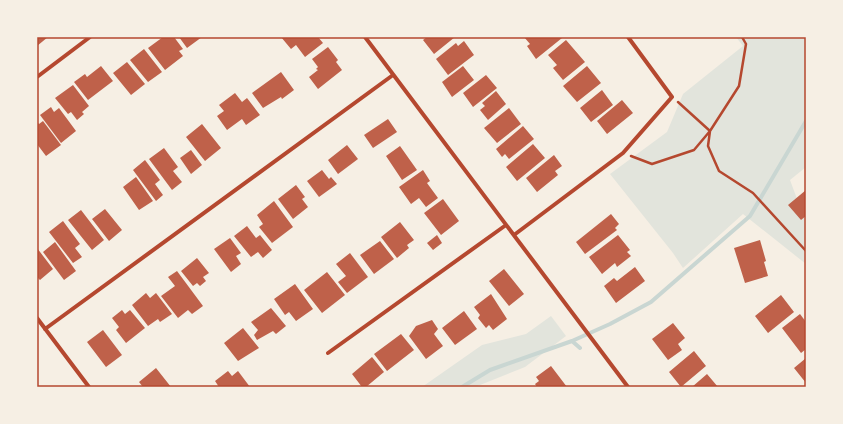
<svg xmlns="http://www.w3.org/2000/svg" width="843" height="424" font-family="Literata,serif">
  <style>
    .green { fill: #e2e4dc }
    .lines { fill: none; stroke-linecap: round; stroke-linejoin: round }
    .stream { stroke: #c9d6d2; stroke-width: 4 }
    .building { fill: #bf614a }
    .path { stroke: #b5482f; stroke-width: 2.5 }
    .minor { stroke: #b5482f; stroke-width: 4 }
    .neatline { fill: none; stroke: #b5482f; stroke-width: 1.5 }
  </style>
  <rect width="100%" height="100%" fill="#f6efe4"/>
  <path class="green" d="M736,37h70v130l-16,13 16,43v41l-63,-50 -60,54 -10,-15 -63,-79 57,-42 16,-38 60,-48z
    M551,316l15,20 -41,31 -50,20h-53l60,-42 44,-11z"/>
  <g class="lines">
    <path class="stream" d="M572,341l8,7
      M462,387l28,-17 82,-29 38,-17 41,-22 99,-86 56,-95"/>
  </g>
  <path class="building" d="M37,37h11l-11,9z
    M163,37h11l9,12 -4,2 4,5 -18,14 -17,-22z
    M179,37h23l-15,11z
    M281,37h37l5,6 -18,14 -9,-12 -5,4z
    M427,37h28l-21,17 -11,-14z
    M524,37h36l2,1 -26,21 -9,-13 3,-2z
    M566,40l19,22 -22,18 -10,-12 4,-3 -9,-10z
    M464,41l10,14 -26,20 -12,-16 20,-16 2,3z
    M328,47l10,13 -2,2 6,8 -24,19 -9,-12 9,-7 -2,-1 2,-2 -6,-8z
    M144,49l18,23 -14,10 -18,-22z
    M127,62l18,22 -14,11 -18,-22z
    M101,66l12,15 -25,19 -14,-18 11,-8 2,3z
    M463,66l11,14 -22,17 -10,-15z
    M587,66l14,17 -24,19 -14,-16z
    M281,72l13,18 -12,9 -1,-2 -18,11 -11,-15z
    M486,75l11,13 -24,19 -10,-14z
    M73,85l16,21 -7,6 2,2 -7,6 -6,-8 -3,2 -13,-16z
    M602,90l11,15 -22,17 -11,-14z
    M496,91l10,13 -18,16 -8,-10 5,-4 -3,-3z
    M235,93l7,9 5,-4 13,17 -14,10 -4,-6 -15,11 -10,-14 7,-5 -5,-6z
    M622,100l11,13 -26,21 -10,-13z
    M51,107l3,5 5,-4 17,23 -15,12 -21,-28z
    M509,108l12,16 -24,19 -13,-15z
    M388,119l9,13 -24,16 -9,-13z
    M43,121l18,24 -15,11 -9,-12v-22l2,2z
    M202,124l19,24 -16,13 -19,-24z
    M523,126l11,13 -25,20 -4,-5 -3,3 -6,-8z
    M533,144l12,14 -28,23 -11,-14z
    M347,145l11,14 -20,15 -10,-14z
    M400,146l17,24 -15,10 -16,-24z
    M164,148l14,19 -5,4 9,11 -10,8 -23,-31z
    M191,150l11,15 -11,9 -11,-16z
    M554,155l8,11 -7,5 3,4 -21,17 -11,-14z
    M145,160l15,20 -5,4 8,11 -7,6 -23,-31z
    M322,170l7,9 2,-2 6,7 -18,13 -12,-16z
    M423,170l7,11 -3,2 11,15 -12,9 -7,-9 -8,6 -12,-17z
    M136,177l17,24 -14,9 -16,-23z
    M296,185l9,12 -3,2 6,8 -15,12 -15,-20z
    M806,190v26l-5,4 -13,-15z
    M443,199l16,22 -18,14 -17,-22z
    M274,201l19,26 -21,16 -13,-16 4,-3 -6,-9z
    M105,209l17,21 -13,11 -17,-22z
    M81,210l23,30 -12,10 -24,-30z
    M611,214l8,10 -4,4 2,2 -32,24 -9,-12z
    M63,221l17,23 -5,4 7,9 -9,6 -24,-31z
    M400,222l14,18 -7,5 2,3 -12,10 -16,-21z
    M247,226l9,12 4,-3 12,15 -9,8 -5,-6 -7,5 -17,-21z
    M437,235l5,8 -9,7 -6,-7z
    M618,235l12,15 -3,2 4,4 -14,11 -2,-4 -13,11 -13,-17z
    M230,238l11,15 -5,3 5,8 -10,8 -17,-23z
    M760,240l6,21 -2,1 4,14 -23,7 -11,-35z
    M380,241l14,18 -20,15 -14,-19z
    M55,242l21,29 -12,9 -21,-28z
    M37,248l16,21 -13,11 -3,-3z
    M350,253l18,24 -21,16 -9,-11 8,-6 -10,-12z
    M197,258l12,15 -6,4 3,4 -6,5 -3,-3 -4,3 -12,-15z
    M635,267l10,14 -29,22 -12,-17 10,-8 3,3z
    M504,269l20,25 -15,12 -20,-25z
    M177,271l26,35 -11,8 -4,-4 -10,8 -17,-22 14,-10 -7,-9z
    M327,272l18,23 -23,18 -18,-23z
    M295,284l18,25 -17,12 -7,-9 -4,3 -11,-16z
    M146,293l4,5 6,-5 16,21 -12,8 -2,-3 -10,7 -16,-21z
    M491,294l16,25 -14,11 -4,-5 -3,3 -8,-10 2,-3 -6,-8z
    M781,295l13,17 -26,21 -13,-17z
    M271,308l15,18 -10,8 -3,-3 -16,9 -3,-5 4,-5 -7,-8z
    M122,310l3,4 5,-4 15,18 -19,15 -10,-13 3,-3 -7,-9z
    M464,311l13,18 -22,16 -13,-17z
    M800,314l6,8v27l-5,4 -19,-25z
    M432,320l6,9 -4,5 9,12 -17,13 -17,-23 7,-10z
    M673,323l12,15 -7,6 4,6 -14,10 -16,-21z
    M243,328l16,20 -21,13 -14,-18z
    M103,330l19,25 -16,12 -19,-25z
    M401,334l13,16 -27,21 -13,-17z
    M694,351l12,15 -25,21 -12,-15z
    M372,357l12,15 -18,15h-4l-10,-13z
    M806,358v25l-12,-15z
    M551,366l16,21h-30l-2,-3 4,-3 -3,-4z
    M156,368l15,19h-28l-4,-5z
    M228,371l4,5 6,-5 12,16h-31l-4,-6z
    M707,374l11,13h-26z"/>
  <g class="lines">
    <path class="path" d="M678,102l32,29
      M710,131l-2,15 11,25 34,22 53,58
      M631,156l21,8 42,-14 16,-19 29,-45 7,-42 -4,-7"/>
    <path class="minor" d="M365,37l263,350
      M37,77l53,-40
      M514,235l109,-82 49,-56 -44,-60
      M37,318l52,69
      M45,329l348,-254
      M328,353l178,-128"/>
  </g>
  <rect width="843" height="424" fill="none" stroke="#f6efe4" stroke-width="76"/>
  <rect x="38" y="38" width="767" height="348" class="neatline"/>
</svg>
